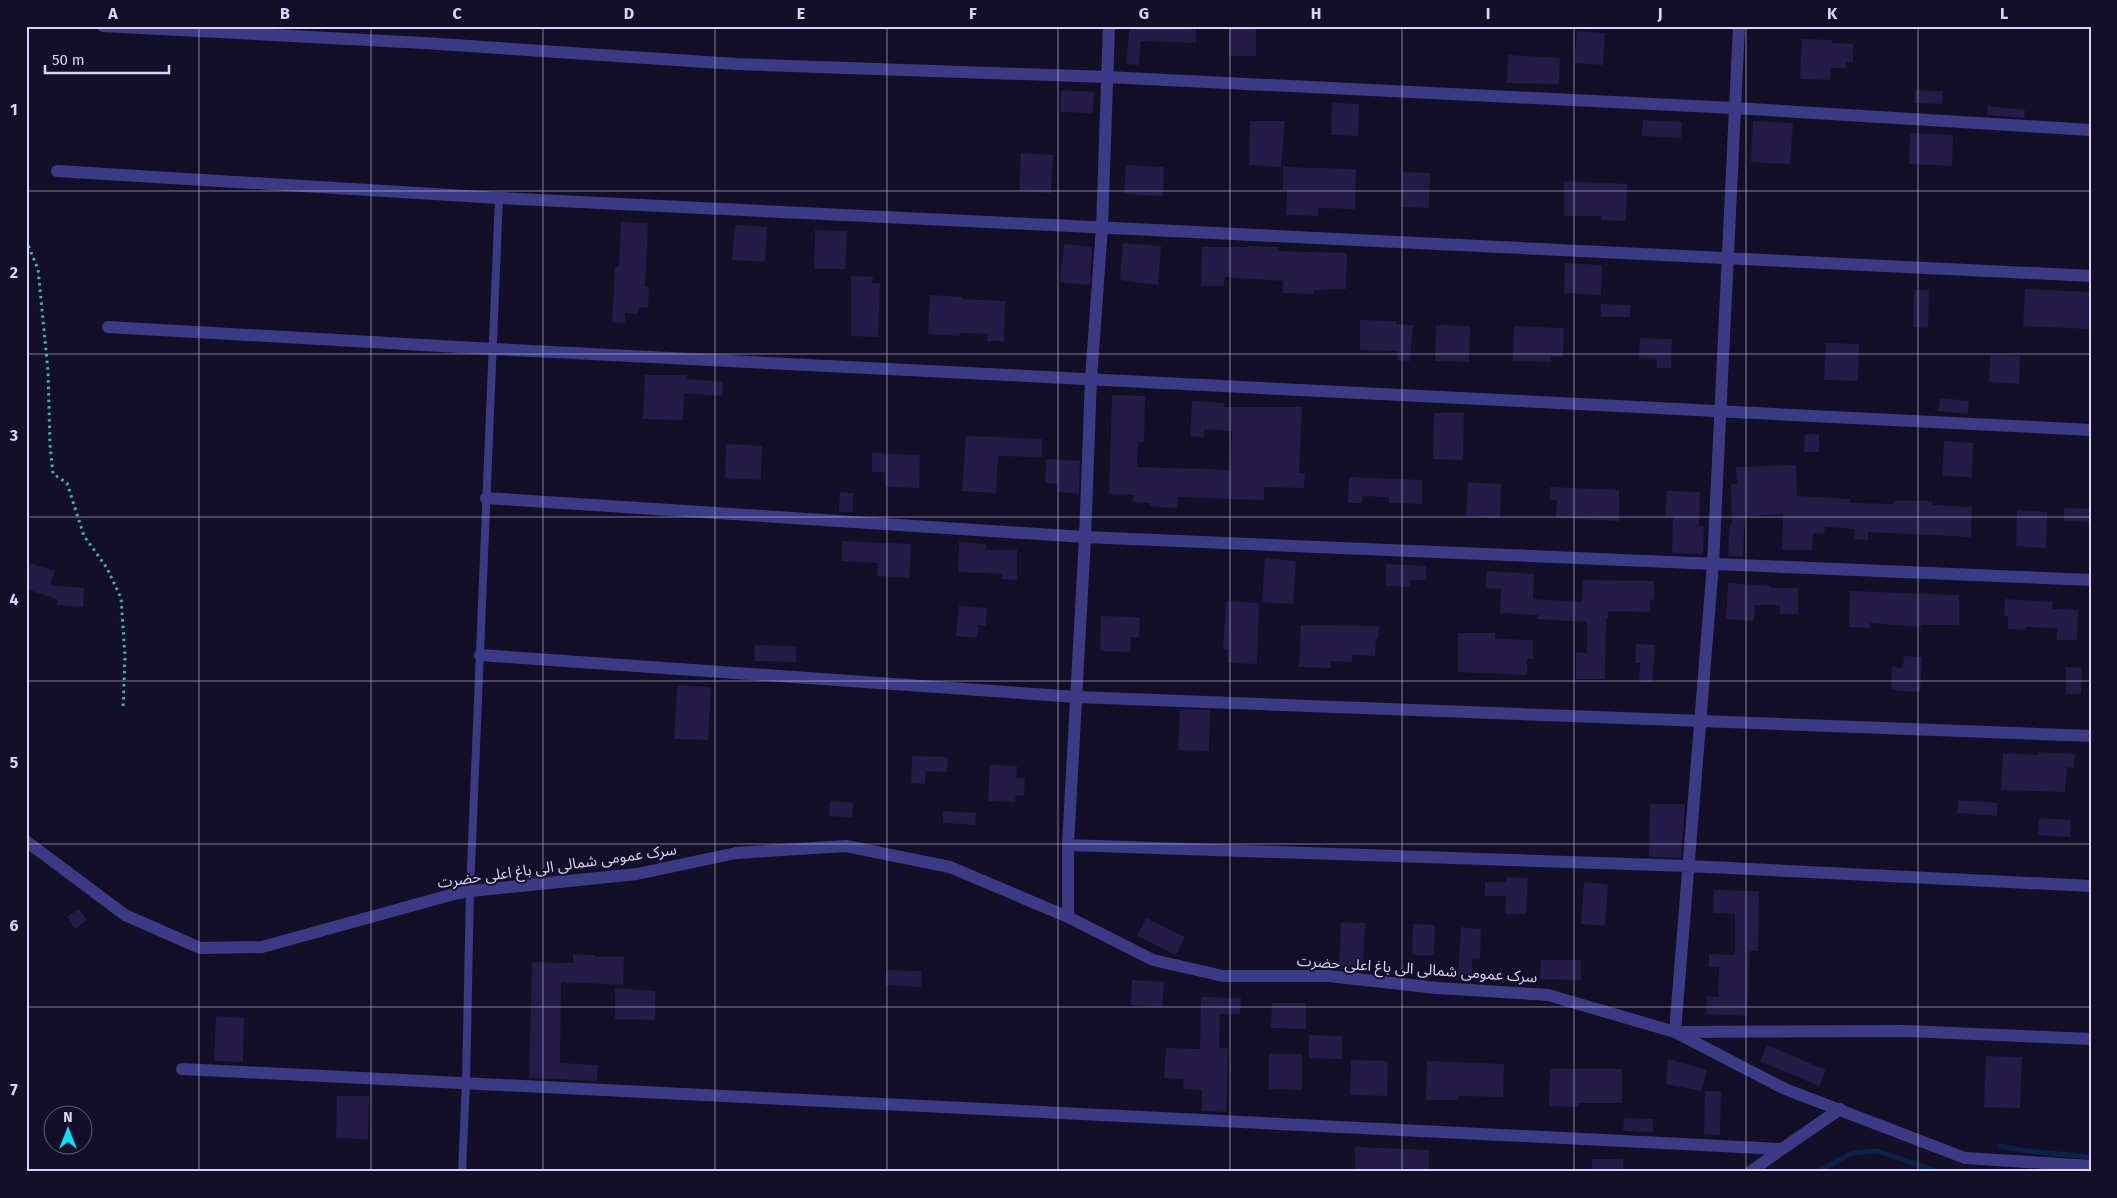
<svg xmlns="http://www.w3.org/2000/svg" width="2117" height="1198" font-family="'Fira Sans','Noto Sans Arabic',sans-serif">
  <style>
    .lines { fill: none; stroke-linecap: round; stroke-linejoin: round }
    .stream { stroke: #0c2248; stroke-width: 5 }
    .building { fill: #241b47 }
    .path { stroke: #2fb8b0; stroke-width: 3; stroke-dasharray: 2.5 4; stroke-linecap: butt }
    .service { stroke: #3d3a85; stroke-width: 8 }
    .minor { stroke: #3d3a85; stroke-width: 12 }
    .tertiary { stroke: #3d3a85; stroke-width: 12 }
    .grid { fill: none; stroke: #d9d4ff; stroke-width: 1; stroke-opacity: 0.55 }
    .labels { text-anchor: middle; stroke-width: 4; stroke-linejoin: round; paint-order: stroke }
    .street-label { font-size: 15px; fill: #d9d4ff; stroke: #130f26 }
    .neatline { fill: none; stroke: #d9d4ff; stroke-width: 2 }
    .grid-label { font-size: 16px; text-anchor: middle; font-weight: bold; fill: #d9d4ff }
  </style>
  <rect width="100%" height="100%" fill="#130f26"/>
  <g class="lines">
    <path class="stream" d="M1999,1146l28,5 64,6
      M1817,1172l35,-19 26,-2 61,21"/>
  </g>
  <path class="building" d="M1130,26h66v17l-55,-2 -2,24 -13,-1z
    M1229,26h27v30h-27z
    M1577,31l28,2 -2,32 -29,-2z
    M1802,39l30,1v3l21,1v18h-7v6h-15l-1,12 -30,-1z
    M1508,55l52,3 -1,26 -52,-1z
    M1061,90l33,2 -1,21 -33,-1z
    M1915,90l28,1 -1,13 -28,-1z
    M1332,103l27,1 -1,32 -27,-1z
    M1988,106l37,4 -1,8 -37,-3z
    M1643,120l39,2 -1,16 -39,-2z
    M1250,121h35l-4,46 -32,-2z
    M1753,121l40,2 -3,41 -39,-2z
    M1910,133l43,2 -1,31 -43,-2z
    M1021,153l32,2 -2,38 -32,-2z
    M1126,165l38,2 -1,29 -39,-2z
    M1283,167l73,2 -1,40 -37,-1v8l-32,-1 1,-25h-4z
    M1402,172l28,1 -1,35 -28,-1z
    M1564,181l63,3 -1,37 -25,-1v-4h-37z
    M621,222l27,1 -3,64h4l-1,20h-9l-1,7 -13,-1v10l-13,-1 3,-55h4z
    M735,225l32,2 -2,35 -33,-2z
    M815,230l32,1 -2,38h-31z
    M1123,243l38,3 -3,39 -38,-5z
    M1064,244l28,3 -2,38 -30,-3z
    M1248,246l30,1 -1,4 70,2 -1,36 -32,1 -1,4 -31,-1 1,-12 -58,-4 -1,9h-23l1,-39h46z
    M1565,263l37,2 -1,30 -37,-2z
    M851,276l22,1 -1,6h8l-2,54 -27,-1z
    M2025,289l66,3v37l-68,-3z
    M1914,290h15l-1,38 -15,-1z
    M930,295l32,2v2l43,2 -1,40h-17l1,-7 -28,-1v3l-32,-2z
    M1601,304l29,1v12h-29z
    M1360,320l36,1v3l17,1 -3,36 -13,-1 1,-9 -38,-1z
    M1436,325l34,1 -1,36 -34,-1z
    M1514,326l50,2 -1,29 -12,-1v6l-38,-1z
    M1640,338l32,1 -1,29h-14v-9l-18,-1z
    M1826,343l33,1 -1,37 -34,-1z
    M1990,355l30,1 -1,28 -30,-2z
    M645,375h42l-1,4 37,3 -1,14 -38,-3 -1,27 -40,-1z
    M1112,395l33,1 -1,46h-6l-1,25 94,3 1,-39 -28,-2v8l-14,-1 2,-35 32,2v4h78l-3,66h6l-1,15 -40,-1v13l-86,-3 -1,11 -27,-2v-3l-17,-1 1,-7 -25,-1z
    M1940,398l29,3 -1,13 -30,-3z
    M1434,413h30l-1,47 -30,-1z
    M1805,434h14v18h-15z
    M966,436l76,3v18l-44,-1 -2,37 -34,-2z
    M1944,441l29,2 -1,34 -30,-1z
    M726,444l36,2 -1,34 -36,-2z
    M872,453l48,2 -1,33 -34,-1v-15h-13z
    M1046,459l34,2 -1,33 -21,-2v-8l-13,-1z
    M1796,465l1,31 53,3v4l44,1v-3h38v4l40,2 -1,30 -103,-5v8l-14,-1 1,-10 -30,-2 -1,7 -11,-1 -1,17h-30l1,-36 -38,2 -2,41 -15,-1 2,-31h2l-1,-41h6l-1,-17z
    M1349,477l73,3v24l-33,-1v-6l-27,-1v7h-14z
    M1468,482l33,2 -1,34 -34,-2z
    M1550,487l69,3v31l-63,-3 1,-18h-7z
    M1667,491l33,1 -1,34h5l-1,28 -31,-1 1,-36 -8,-1z
    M840,492l13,1v19h-14z
    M2064,508l27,1v13l-27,-1z
    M2017,510l30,2 -1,36 -30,-2z
    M842,541l69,3 -2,34 -32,-2 1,-13 -36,-2z
    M959,542l27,2v6h31v30l-15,-1v-5l-44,-2z
    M1265,558l31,3 -3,43 -31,-2z
    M26,562l29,9 -5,14 34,3 -1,19 -26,-2v-6l-31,-10z
    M1386,564l40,2v14h-16v7l-24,-1z
    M1486,571l48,3 -1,25 49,3 1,-22 71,1v19l-4,-1v13l-42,-1v7h-2l-1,61h-29v-26h11v-31l-50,-3 1,-4 -38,-2 1,-24 -15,-1z
    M1728,583l42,3v2h28v26h-18v-9h-25l-1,16 -28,-2z
    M1850,591l109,4v30h-38v2l-51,-4v5l-21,-1z
    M2005,599l48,3 -1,7 26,1 -1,30h-20v-12l-32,-1v3l-17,-1v-13h-4z
    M1226,601l33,2 -2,61 -29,-1v-13l-5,-1z
    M959,606l28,2 -1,18 -8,-1 -1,13 -21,-2z
    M1101,616l39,1 -1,20h-8l-1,15 -30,-1z
    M1301,625l78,1 -1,13h-2l-1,17 -23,-1v7l-21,-1v7l-32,-1z
    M1458,633h37v6l38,1v19h-6v16l-69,-3z
    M1636,644l19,1 -3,38 -13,-1 1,-19h-5z
    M755,645l41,1v16l-42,-1z
    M1904,656l18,1 -2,35 -29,-2 1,-23 11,1z
    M2066,667l16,1 -1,26h-15z
    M677,685l34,2 -3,53 -34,-1z
    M1180,709l30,1 -1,41 -31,-1z
    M2039,752l36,2 -1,14 -7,-1 -2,25 -64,-2 2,-37 35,2z
    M912,756l36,1 -1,15 -21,-1 -1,13 -14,-1z
    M990,765l27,1 -1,12h9l-1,17h-8l-1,7 -27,-1z
    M1958,800l40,3 -1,13 -40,-3z
    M830,801l23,2 -1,15 -23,-2z
    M1650,804h35l-4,54 -32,-1z
    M943,811l33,2 -1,12 -32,-2z
    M2039,818l32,2 -1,17 -32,-2z
    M1507,877l21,1 -2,36h-21l1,-18h-21v-14h21z
    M1584,882l24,2 -3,42 -24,-2z
    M1714,890l45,1 -1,60h-8l-3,65 -41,-2 1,-18 11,1 1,-30h-10v-13l26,1v-41l-22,-1z
    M79,909l8,11 -12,9 -8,-12z
    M1146,918l39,19 -9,18 -39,-19z
    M1341,922l24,1 -2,47 -24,-1z
    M1413,924l22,1 -1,30h-22z
    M1461,927l20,2 -1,30 -8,-1v17h-14z
    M573,954l22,1v2h29l-1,28 -62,-3 -1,81 38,2 -1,16 -68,-3 3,-116 41,1z
    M1541,960h40v20l-41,-1z
    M886,970l36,1 -1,16 -36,-2z
    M1132,980l32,2 -2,25 -31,-2z
    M615,988l40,3v29l-40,-1z
    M1201,997l40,1 -1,16h-20l-1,34h9l-2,64 -24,-1v-21l-19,-1 1,-10 -20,-1 2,-30 34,1z
    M1272,1003h34v26l-35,-1z
    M216,1016l28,2 -1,44 -29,-1z
    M1309,1035l33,1v23l-33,-1z
    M1767,1045l59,25 -7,16 -59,-25z
    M1269,1054h33v36l-33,-1z
    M1986,1056l36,1 -2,51 -36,-1z
    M1668,1059l39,11 -5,21 -36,-7z
    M1351,1060l37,1 -1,35 -37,-1z
    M1427,1061l77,3 -1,33 -45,-1v4h-32z
    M1550,1069h72v34h-43v4l-30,-1z
    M1705,1091h16l-1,44 -16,-1z
    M337,1096h32l-1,43 -32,-1z
    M1624,1118l29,1v13l-30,-1z
    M1355,1147l74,3v22h-74z
    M1592,1159h31v13h-31z"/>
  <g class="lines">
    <path class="path" d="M26,240l12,29 10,102 2,74 3,29 14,9 17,53 23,32 14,30 4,58 -2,53"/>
    <path class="service" d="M462,1172l4,-90 4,-191 29,-693"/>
    <path class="minor" d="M103,26l321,17 312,21 371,13 627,31 357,22
      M1739,26l-26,538 -38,468 231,-1 185,8
      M57,171l442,27 1592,78
      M108,327l385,22 1598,81
      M486,498l599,39 1006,43
      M480,655l597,42 1014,39
      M1068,845l620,21 403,20
      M1068,917v-72l17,-308 6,-158 11,-152 7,-201
      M182,1069l1600,80 58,-40
      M1750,1172l32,-23"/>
    <path class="tertiary" d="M26,841l99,74 75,33 62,-1 192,-53 16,-3 167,-17 99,-21 110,-7 104,21 118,50 85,43 70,16h106l108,12 111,7 127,37 110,57 180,69 126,8"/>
  </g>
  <path class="grid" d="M199,26v1146M371,26v1146M543,26v1146M715,26v1146M887,26v1146M1058,26v1146M1230,26v1146M1402,26v1146M1574,26v1146M1746,26v1146M1918,26v1146M26,191h2065M26,354h2065M26,517h2065M26,681h2065M26,844h2065M26,1007h2065"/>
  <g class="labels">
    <g class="street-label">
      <text transform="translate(557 866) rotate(-8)" y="5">سرک عمومی شمالی الی باغ اعلی حضرت</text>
      <text transform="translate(1417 969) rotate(4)" y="5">سرک عمومی شمالی الی باغ اعلی حضرت</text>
    </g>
  </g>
  <rect width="2117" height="1198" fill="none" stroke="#130f26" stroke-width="55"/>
  <g transform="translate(68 1130)"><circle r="24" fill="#130f26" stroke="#625e7d"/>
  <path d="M0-4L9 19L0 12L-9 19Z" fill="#00e5ff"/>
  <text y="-8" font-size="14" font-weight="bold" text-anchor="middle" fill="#d9d4ff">N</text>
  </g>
  <path d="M45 65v8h124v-8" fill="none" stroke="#d9d4ff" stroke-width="2.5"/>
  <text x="52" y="65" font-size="15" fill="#d9d4ff" stroke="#130f26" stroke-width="4" paint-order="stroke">50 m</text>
  <rect x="28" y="28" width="2062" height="1142" class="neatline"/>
  <g class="grid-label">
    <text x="113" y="19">A</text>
    <text x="285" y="19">B</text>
    <text x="457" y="19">C</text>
    <text x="629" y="19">D</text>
    <text x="801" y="19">E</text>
    <text x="973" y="19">F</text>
    <text x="1144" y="19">G</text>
    <text x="1316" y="19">H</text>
    <text x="1488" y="19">I</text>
    <text x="1660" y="19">J</text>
    <text x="1832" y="19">K</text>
    <text x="2004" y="19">L</text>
    <text x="14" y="115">1</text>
    <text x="14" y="278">2</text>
    <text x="14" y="441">3</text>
    <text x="14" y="605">4</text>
    <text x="14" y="768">5</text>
    <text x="14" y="931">6</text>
    <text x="14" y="1095">7</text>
  </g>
</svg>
